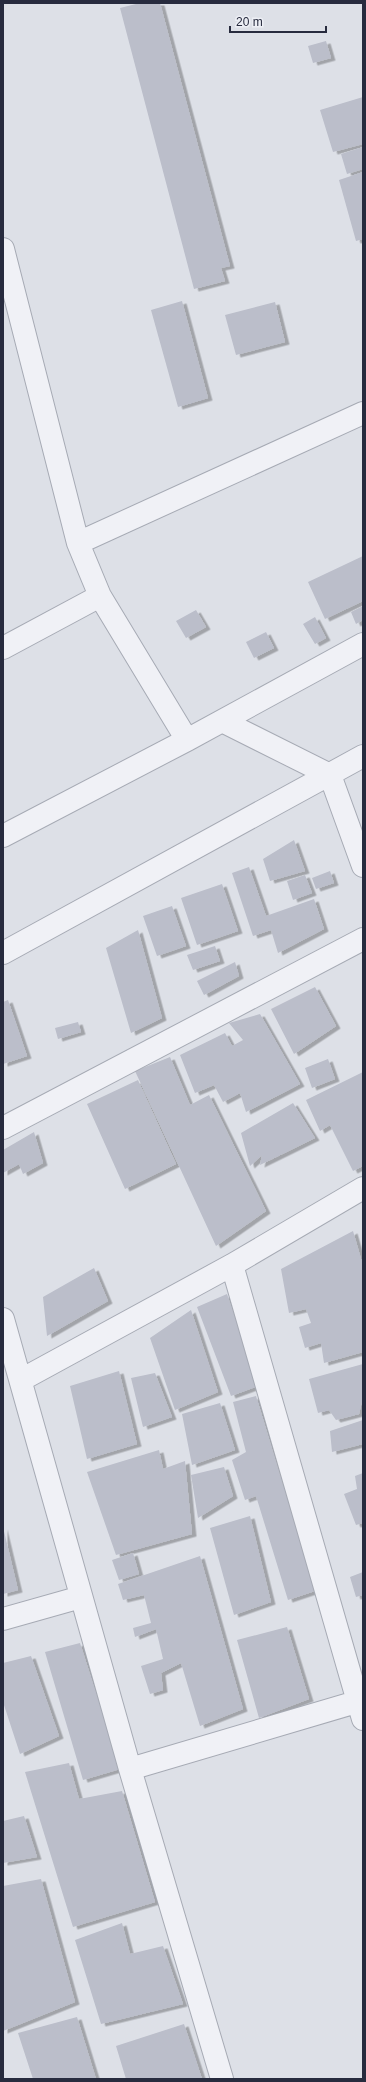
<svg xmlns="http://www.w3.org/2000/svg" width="366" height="2082" font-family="Arial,sans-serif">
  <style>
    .building { fill: #bbbeca; filter: url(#shadow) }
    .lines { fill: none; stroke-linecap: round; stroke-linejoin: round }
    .minor-casing { stroke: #a6aab4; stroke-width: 24 }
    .minor { stroke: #f0f1f6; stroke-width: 22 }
  </style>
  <defs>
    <filter id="shadow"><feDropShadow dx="4.5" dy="2.5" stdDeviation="0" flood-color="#0004"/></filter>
  </defs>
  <rect width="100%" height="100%" fill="#dde0e7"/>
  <path class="building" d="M140,3h20l70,263 -9,2 4,13 -31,8 -74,-281z
    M326,41l5,17 -18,5 -5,-17z
    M363,97v47l-30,8 -13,-42z
    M363,147v22l-16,5 -6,-20z
    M363,172v67l-7,2 -17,-61z
    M182,301l26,97 -30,9 -27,-97z
    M275,302l10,40 -49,13 -11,-40z
    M363,556v45l-38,18 -17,-37z
    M363,606v14l-7,4 -5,-12z
    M196,610l10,17 -20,11 -10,-17z
    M315,617l11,21 -11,6 -12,-20z
    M266,632l8,16 -20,10 -8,-16z
    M294,840l11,31 -35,10 -7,-22z
    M249,867l17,49 48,-17 10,30 -46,24 -7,-23 -18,6 -21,-63z
    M330,871l4,12 -18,6 -4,-11z
    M305,875l7,18 -19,7 -6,-19z
    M222,884l16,47 -41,14 -16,-47z
    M172,906l14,40 -29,10 -14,-40z
    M138,930l24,88 -31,15 -25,-85z
    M215,946l5,15 -27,9 -6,-15z
    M235,962l4,14 -35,19 -7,-14z
    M315,987l21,39 -42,28 -23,-45z
    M8,1000l19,56 -24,8v-62z
    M260,1014l40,70 -54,28 -6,-19 -17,9 -9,-17 -19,8 -15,-38 45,-22 7,13 11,-6 -14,-17z
    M78,1022l3,10 -23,7 -3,-11z
    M170,1057l20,48 19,-10 57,116 -50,35 -81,-175z
    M328,1059l7,20 -23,9 -7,-20z
    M363,1072v94l-10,5 -23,-46 -10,6 -14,-31z
    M138,1080l38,84 -51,25 -38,-85z
    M293,1103l22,35 -55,27 2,-10 -12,11 -9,-33z
    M34,1132l9,31 -20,11 -4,-10 -16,9v-23z
    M353,1231l10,35v86l-39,11 -3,-20 -16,5 -6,-21 12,-4 -5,-14 -17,4 -8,-44z
    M94,1268l14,33 -61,35 -4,-39z
    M227,1294l31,92 -27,10 -34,-89z
    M191,1310l27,82 -43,18 -25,-72z
    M363,1364v33l-4,17 -23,6 -7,-10 -11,3 -9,-34z
    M119,1371l18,73 -50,15 -17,-73z
    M155,1373l17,44 -29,10 -12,-49z
    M256,1396l59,195 -27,9 -32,-104 -11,4 -13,-40 14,-8 -13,-50z
    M220,1403l15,47 -43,15 -10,-51z
    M363,1420v24l-31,8 -2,-21z
    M159,1450l4,19 22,-8 7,73 -76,21 -29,-83z
    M224,1467l9,29 -35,22 -7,-43z
    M363,1473v50l-7,2 -12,-31 13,-5 -2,-13z
    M250,1516l21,86 -37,13 -24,-87z
    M3,1527l15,63 -15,4z
    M133,1553l6,21 -20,6 -7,-20z
    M200,1556l43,153 -43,17 -19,-63 -20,10 2,17 -13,4 -9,-28 22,-7 -7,-30 -21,8 -2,-9 18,-5 -7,-28 -21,5 -5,-16z
    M363,1572v23l-7,2 -6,-20z
    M287,1627l22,72 -50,19 -22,-78z
    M80,1643l40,126 -37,11 -38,-128z
    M31,1656l28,80 -39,18 -17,-52v-39z
    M69,1763l10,36 43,-8 33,111 -82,25 -48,-155z
    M24,1816l13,41 -34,6v-42z
    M41,1879l34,123 -72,29v-145z
    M122,1923l8,31 33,-8 20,58 -82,20 -26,-84z
    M77,2017l19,62h-63l-15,-46z
    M184,2024l18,55h-76l-10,-33z"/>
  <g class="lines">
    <g class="minor-casing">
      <path id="minor" d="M3,249l75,294 22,53 87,144
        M78,543l285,-130
        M3,648l97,-52
        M222,721l108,54 33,91
        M3,836l184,-96 176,-96
        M3,953l360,-197
        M3,1128l360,-189
        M232,1265l131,454
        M3,1319l127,450 92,310
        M21,1380l211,-115 131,-77
        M3,1619l78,-22
        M130,1769l233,-69"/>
    </g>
    <use href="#minor" class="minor"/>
  </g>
  <rect width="366" height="2082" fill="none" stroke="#272b3e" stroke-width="8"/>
  <path d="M230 26v6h96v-6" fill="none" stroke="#272b3e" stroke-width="2"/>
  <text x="236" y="26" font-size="12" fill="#272b3e" stroke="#edeff5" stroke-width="3" paint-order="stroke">20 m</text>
</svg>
